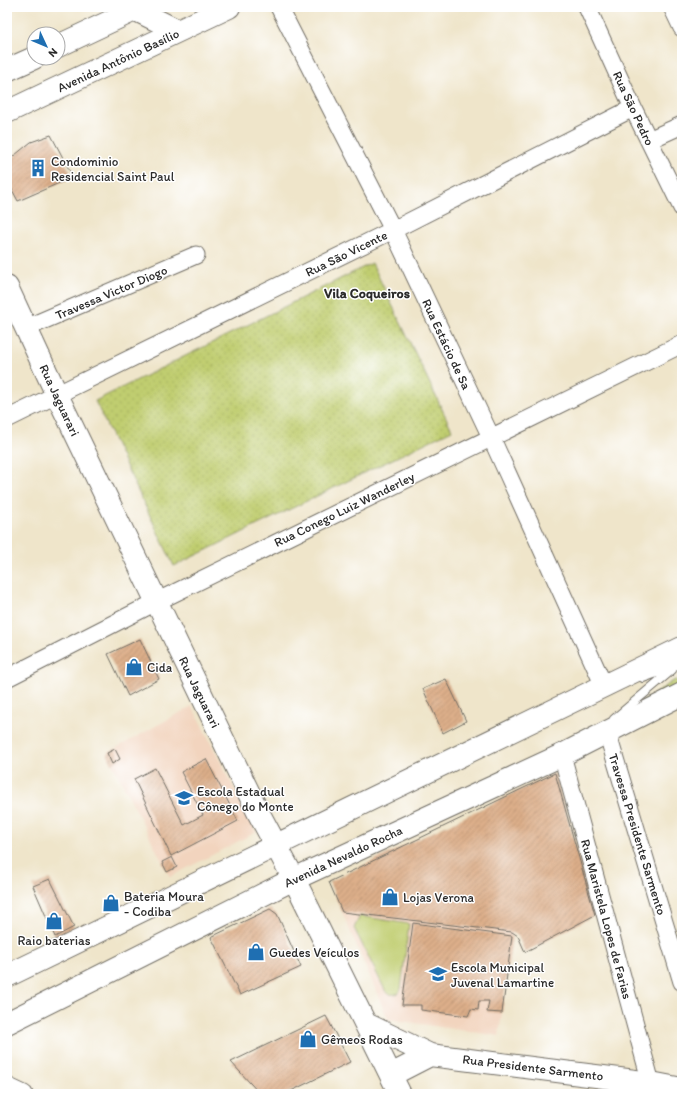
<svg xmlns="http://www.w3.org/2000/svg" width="689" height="1101" font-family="Itim,sans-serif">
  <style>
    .built { fill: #f2d4be }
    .grass { fill: url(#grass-dots); stroke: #767c4d }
    .garden { fill: #c0cd6f; stroke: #767c4d }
    .building { fill: url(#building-hatch) }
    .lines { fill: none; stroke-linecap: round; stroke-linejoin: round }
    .service-casing { stroke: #706c63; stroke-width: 10 }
    .minor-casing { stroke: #706c63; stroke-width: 19 }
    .secondary-casing { stroke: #706c63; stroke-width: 24 }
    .trunk-casing { stroke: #706c63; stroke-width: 24 }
    .service { stroke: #fff; stroke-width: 8 }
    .minor { stroke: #fff; stroke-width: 17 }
    .secondary { stroke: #fff; stroke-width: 22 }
    .trunk { stroke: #fff; stroke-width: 22 }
    .labels { text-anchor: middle; stroke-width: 3; stroke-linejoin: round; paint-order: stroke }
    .street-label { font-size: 13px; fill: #2b2b2b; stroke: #fff }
    .poi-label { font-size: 13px; fill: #2b2b2b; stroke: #fff; text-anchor: start }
    .neighbourhood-label { font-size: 14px; font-weight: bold; fill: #2b2b2b; stroke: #fff }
  </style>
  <defs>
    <pattern id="grass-dots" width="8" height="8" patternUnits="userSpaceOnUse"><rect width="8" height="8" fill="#c0cd6f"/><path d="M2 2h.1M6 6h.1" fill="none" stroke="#a5b060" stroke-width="1.8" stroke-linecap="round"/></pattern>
    <pattern id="building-hatch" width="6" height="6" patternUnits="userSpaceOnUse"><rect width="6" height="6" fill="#ddaf8a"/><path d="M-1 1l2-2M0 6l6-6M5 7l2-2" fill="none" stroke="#b38f71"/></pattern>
  </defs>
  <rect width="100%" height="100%" fill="#fff"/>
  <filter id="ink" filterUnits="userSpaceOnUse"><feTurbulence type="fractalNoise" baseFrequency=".025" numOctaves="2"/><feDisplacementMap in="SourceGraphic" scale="8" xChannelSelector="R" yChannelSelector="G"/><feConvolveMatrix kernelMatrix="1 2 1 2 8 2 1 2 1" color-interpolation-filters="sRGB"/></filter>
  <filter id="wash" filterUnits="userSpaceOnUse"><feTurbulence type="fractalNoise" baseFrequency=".012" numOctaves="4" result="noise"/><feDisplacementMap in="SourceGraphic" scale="16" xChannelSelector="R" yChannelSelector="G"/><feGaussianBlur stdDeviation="0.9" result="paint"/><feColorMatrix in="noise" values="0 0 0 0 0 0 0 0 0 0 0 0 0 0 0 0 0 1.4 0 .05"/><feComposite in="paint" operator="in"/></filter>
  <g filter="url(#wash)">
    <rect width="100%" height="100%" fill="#efe5ca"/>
    <path class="built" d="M192,706l64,126 -86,45 -63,-124z
      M342,912l170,20 -13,104 -111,-17z"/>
    <path class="grass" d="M372,263l80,167 -278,136 -79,-165z
      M676,679l6,9 -62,30z"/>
    <path class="garden" d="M360,916l49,8 -8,65c-3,6 -9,7 -15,3l-32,-64z"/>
    <g id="blocks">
      <path class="building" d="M51,135l22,42 -55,24 -11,-21v-21l8,-4 16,-13z
        M140,639l19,40 -31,17 -20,-42z
        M446,679l20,42 -23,12 -20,-44z
        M115,749l5,10 -8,5 -5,-11z
        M206,759l32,62 -67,35 -37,-77 21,-11 29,57 19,-10 -22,-43z
        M555,773l40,142 -70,37 -7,-16 -6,-4 -170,-20 -13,-30z
        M172,857l5,10 -10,5 -5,-10z
        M50,879l24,48 -19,10 -22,-51z
        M270,909l7,5 24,53 -61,28 -29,-58z
        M413,923l99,13 -10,77 -15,-1 2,-11h-10l-1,9 -7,-1 -3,7 -47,-6v-5h-19z
        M326,1016l24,46 -65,32h-25l-29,-32z"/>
    </g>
  </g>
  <g filter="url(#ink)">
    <use href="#blocks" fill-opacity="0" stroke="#706c63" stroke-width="1"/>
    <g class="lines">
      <g class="service-casing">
        <path id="service" d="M643,678l39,-14
          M614,719l58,-49"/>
      </g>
      <g class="minor-casing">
        <path id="minor" d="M279,7l114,223 98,207 113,249
          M587,7l46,101 49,100
          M672,7l10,21
          M649,140l33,-15
          M26,328l170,-73
          M7,419l386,-189 240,-122
          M7,678l149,-76 526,-258
          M607,732l75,250
          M562,755l89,328
          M7,1086l17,8"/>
      </g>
      <g class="secondary-casing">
        <path id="secondary" d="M136,10l42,21
          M58,46l83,-39
          M7,70l27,-12
          M7,112l222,-105
          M7,287l50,108 201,417 36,67 106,215
          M366,1024l64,31 221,28 31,6
          M391,1075l39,-20"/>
      </g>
      <g class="trunk-casing">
        <path id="trunk" d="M7,976l675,-328
          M7,1023l287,-144 268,-124 120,-61"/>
      </g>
      <use href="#service" class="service"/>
      <use href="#minor" class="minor"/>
      <use href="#secondary" class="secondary"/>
      <use href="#trunk" class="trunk"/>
    </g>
  </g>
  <defs>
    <g id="building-bare" transform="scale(1.38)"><path d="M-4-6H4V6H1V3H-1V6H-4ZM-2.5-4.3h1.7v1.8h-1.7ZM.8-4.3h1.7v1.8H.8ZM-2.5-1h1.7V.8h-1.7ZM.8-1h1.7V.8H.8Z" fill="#1f6fb2" stroke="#fff" stroke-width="2.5" paint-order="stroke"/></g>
    <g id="shop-bare" transform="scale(1.38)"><path d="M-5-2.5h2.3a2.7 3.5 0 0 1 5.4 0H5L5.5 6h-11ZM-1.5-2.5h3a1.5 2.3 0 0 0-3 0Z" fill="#1f6fb2" stroke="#fff" stroke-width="2.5" paint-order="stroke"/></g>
    <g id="school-bare" transform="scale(1.38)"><path d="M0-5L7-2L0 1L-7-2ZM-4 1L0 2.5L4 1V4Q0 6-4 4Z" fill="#1f6fb2" stroke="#fff" stroke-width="2.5" paint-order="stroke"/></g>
  </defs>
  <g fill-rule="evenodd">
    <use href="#building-bare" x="38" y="168"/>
    <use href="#shop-bare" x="134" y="667"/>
    <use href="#school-bare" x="184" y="798"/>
    <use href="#shop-bare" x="390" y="897"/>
    <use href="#shop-bare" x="111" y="903"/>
    <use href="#shop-bare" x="54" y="921"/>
    <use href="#shop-bare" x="256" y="952"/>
    <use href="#school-bare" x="438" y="974"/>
    <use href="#shop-bare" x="308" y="1039"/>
  </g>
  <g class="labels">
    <g class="street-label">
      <text transform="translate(118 60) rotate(-25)" y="5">Avenida Antônio Basílio</text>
      <text transform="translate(634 108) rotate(65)" y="5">Rua São Pedro</text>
      <text transform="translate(346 253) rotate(-26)" y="5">Rua São Vicente</text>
      <text transform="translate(111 292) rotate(-23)" y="5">Travessa Victor Diogo</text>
      <text transform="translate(447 344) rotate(65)" y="5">Rua Estácio de Sa</text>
      <text transform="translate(60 400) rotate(65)" y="5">Rua Jaguarari</text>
      <text transform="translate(344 509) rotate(-26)" y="5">Rua Conego Luiz Wanderley</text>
      <text transform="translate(200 692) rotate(64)" y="5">Rua Jaguarari</text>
      <text transform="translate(638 834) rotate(73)" y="5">Travessa Presidente Sarmento</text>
      <text transform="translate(343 856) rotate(-25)" y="5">Avenida Nevaldo Rocha</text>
      <text transform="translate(607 919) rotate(75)" y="5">Rua Maristela Lopes de Farias</text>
      <text transform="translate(533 1067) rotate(7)" y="5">Rua Presidente Sarmento</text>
    </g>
    <g class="poi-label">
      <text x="51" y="166">Condominio<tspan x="51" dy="15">Residencial Saint Paul</tspan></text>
      <text x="147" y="672">Cida</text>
      <text x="197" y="796">Escola Estadual<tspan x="197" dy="15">Cônego do Monte</tspan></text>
      <text x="124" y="901">Bateria Moura<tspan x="124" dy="15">- Codiba</tspan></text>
      <text x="403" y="902">Lojas Verona</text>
      <text x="54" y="945" text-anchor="middle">Raio baterias</text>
      <text x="269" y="957">Guedes Veículos</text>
      <text x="451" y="972">Escola Municipal<tspan x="451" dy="15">Juvenal Lamartine</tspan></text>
      <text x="321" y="1044">Gêmeos Rodas</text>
    </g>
    <g class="neighbourhood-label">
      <text x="367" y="298">Vila Coqueiros</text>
    </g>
  </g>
  <rect width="689" height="1101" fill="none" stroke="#fff" stroke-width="24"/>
  <g transform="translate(46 46) rotate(134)"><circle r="19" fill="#ffffff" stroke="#aaaaaa"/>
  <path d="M0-3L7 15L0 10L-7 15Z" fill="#1f6fb2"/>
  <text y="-6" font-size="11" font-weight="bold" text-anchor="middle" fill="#2b2b2b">N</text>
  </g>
</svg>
